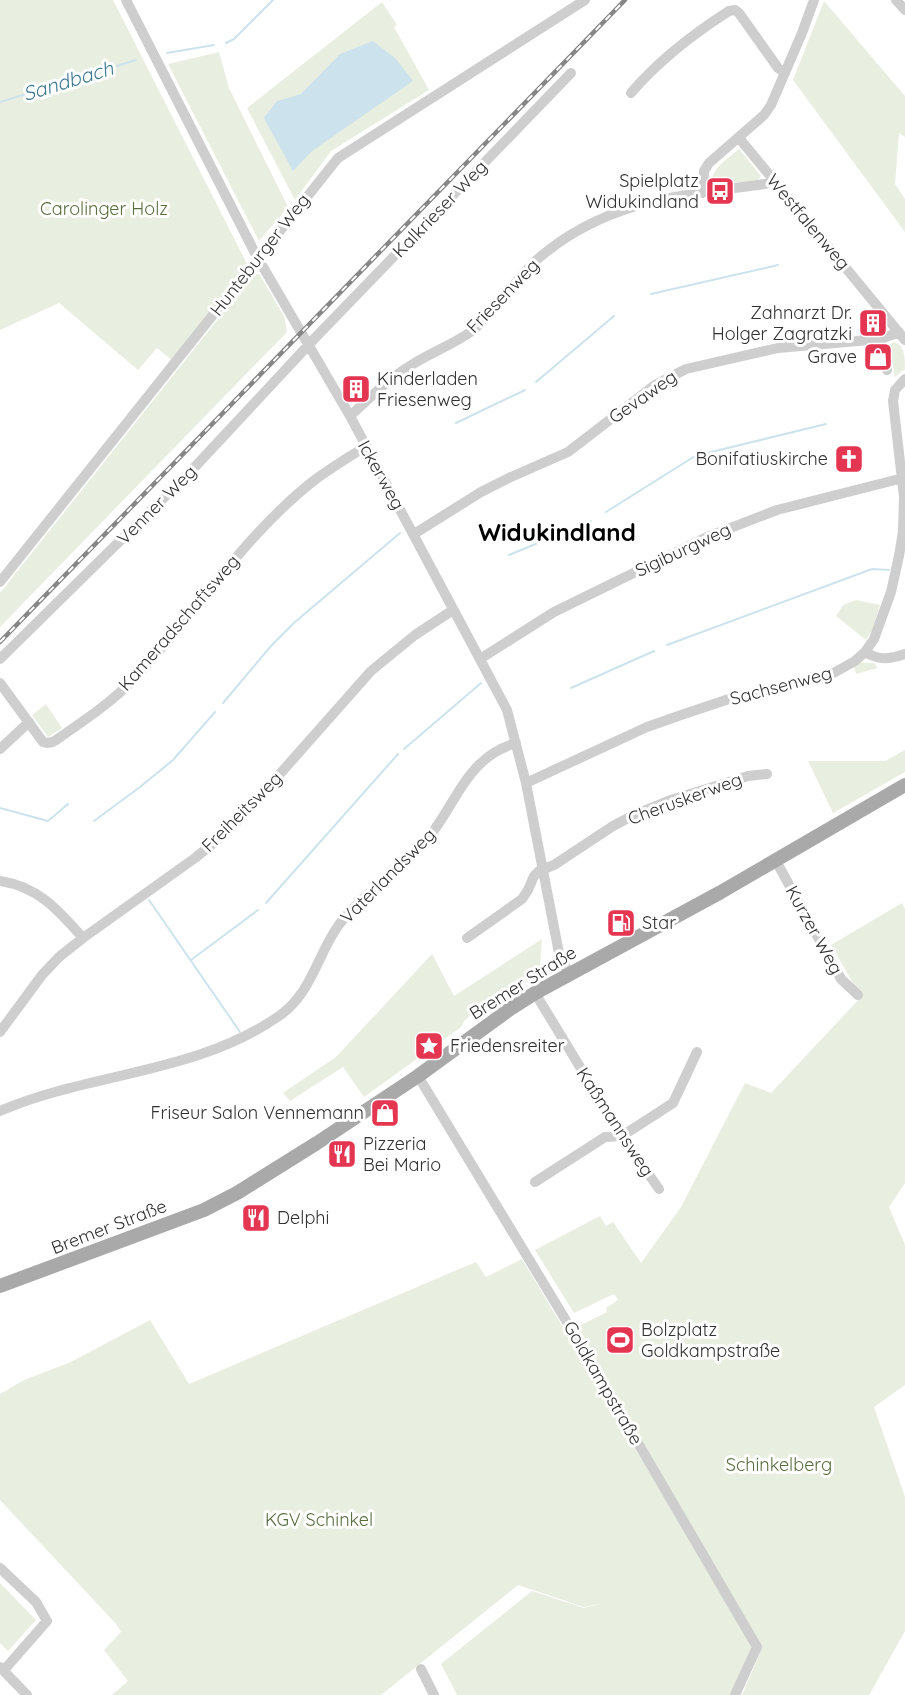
<svg xmlns="http://www.w3.org/2000/svg" width="905" height="1695" font-family="Quicksand,sans-serif">
  <style>
    .green { fill: #e8eee0 }
    .water { fill: #cce3ed }
    .lines { fill: none; stroke-linecap: round; stroke-linejoin: round }
    .stream { stroke: #cce3ed; stroke-width: 2 }
    .minor { stroke: #cecece; stroke-width: 10 }
    .major { stroke: #a9a9a9; stroke-width: 14 }
    .rail-casing { stroke: #868686; stroke-width: 4.5 }
    .rail { stroke: #fff; stroke-width: 2; stroke-dasharray: 7; stroke-linecap: butt }
    .labels { text-anchor: middle; stroke-width: 6; stroke-linejoin: round; paint-order: stroke }
    .poi-label { font-size: 18px; fill: #313131; stroke: #fff; text-anchor: start }
    .park-label { font-size: 18px; fill: #586d3e; stroke: #fff }
    .street-label { font-size: 18px; fill: #313131; stroke: #fff }
    .water-label { font-size: 20px; font-style: italic; fill: #3e7a94; stroke: #fff }
    .district-label { font-size: 24px; font-weight: bold; fill: #000; stroke: #fff }
  </style>
  <rect width="100%" height="100%" fill="#fff"/>
  <path class="green" d="M0,0h113l134,264 -74,97 -16,-13 -19,22 -79,-67 -59,27z
    M824,1l81,95v41l-6,-4 -4,51 10,15v33l-112,-152z
    M382,2l15,23 -3,2 35,63 -98,61 -36,49 -48,-92z
    M219,52l10,36 59,119 -29,34 -91,-177z
    M739,149l22,27 -4,6 -47,6c2,-21 14,-26 29,-39z
    M259,274l25,42 3,16 -287,295v-34l253,-318z
    M894,342c11,3 11,16 11,27l-10,8 -6,-32z
    M856,600l24,5 -7,23 -7,12 -30,-24 7,-11z
    M861,663h13l4,5 -22,6 -2,-8z
    M46,704l16,24 -14,9 -16,-22z
    M905,750v22l-72,41 -25,-52h77z
    M902,903l3,6v274l-16,24 16,38v140l-31,22 31,90v134l-36,64h-127l18,-42 -136,-239 -46,-84 3,-5 26,-13 -1,-4 12,-8 -4,-6 -40,19 -39,-63 65,-34 6,10 7,-4 28,41 40,-56 64,-124 26,10 90,-96 -30,-52z
    M542,939l-2,28 -5,10 -44,21 -26,22 -4,7 -97,70 -21,-30 -53,34 -7,-8 53,-36 96,-103 22,42z
    M522,1259l231,387 -22,49h-274l-16,-31 91,-73 52,17 19,-5 -19,4 -66,-22 -137,110h-269l16,-14 -24,-31 17,-18 -4,-7 -117,-125v-106l24,-14 47,-18 79,-42 39,64 287,-122 10,15z
    M0,1583l36,37 -28,31 -8,-8z"/>
  <path class="water" d="M373,41l23,18 17,22 -101,70 -19,20 -29,-53 13,-17 24,-7 39,-40z"/>
  <g class="lines">
    <path class="stream" d="M226,43l8,-4 39,-39
      M167,53l47,-8
      M0,102l136,-42
      M651,294l127,-29
      M536,382l78,-66
      M456,423l69,-33
      M606,512l89,-56 131,-32
      M509,555l82,-34
      M667,645l205,-76 17,1
      M571,688l83,-37
      M223,703l48,-57 24,-24 105,-89
      M404,749l77,-66
      M0,808l48,13 20,-17
      M94,821l46,-34 33,-27 42,-48
      M149,900l91,132
      M266,903l132,-149
      M191,960l67,-50"/>
    <path class="minor" d="M126,0l130,255 94,161 157,294 19,73 33,170 10,21
      M896,0l9,10
      M631,93c28,-33 62,-59 98,-82l6,-1 4,3 39,55 7,5
      M739,138l166,202
      M703,193l1,-22 5,-8 55,-48 7,-10 31,-72 12,-33
      M881,339l6,31
      M350,416c20,-18 39,-38 63,-52 19,-12 41,-20 59,-33 25,-20 42,-52 68,-74 69,-58 140,-61 225,-73l8,-3
      M414,534l67,-42 30,-15 57,-25 87,-67 31,-16 92,-21 103,-9 18,-7
      M0,582l338,-424 247,-158
      M865,652c15,9 25,7 40,2
      M0,659l192,-189 123,-132 256,-265
      M480,659l74,-47 153,-75 70,-27 126,-32
      M0,683l43,59 4,1 6,-1c29,-20 58,-39 82,-64 60,-64 108,-141 177,-196 17,-13 35,-24 53,-35
      M0,749l29,-27
      M526,783l121,-56 37,-13 48,-16 98,-23 25,-14 10,-9 9,-13 17,-47 8,-36 4,-25 1,-34 -11,-96 2,-11 10,-11
      M776,861l65,118 17,16
      M0,881c39,6 58,29 83,57
      M467,938l55,-39 6,-9 6,-14 5,-5 15,-6 59,-39 21,-11 37,-15 77,-24 19,-2
      M535,993l87,143 37,53
      M0,1032l42,-57 17,-18 24,-19 112,-80 21,-17 24,-22 131,-148 44,-36 38,-25
      M418,1076l158,261 181,310 -22,48
      M0,1111c91,-39 196,-37 279,-95 32,-22 38,-60 59,-90 25,-34 65,-55 91,-89 18,-22 32,-56 52,-74 10,-10 22,-16 35,-20
      M535,1182l70,-45 17,-1 51,-33 24,-51
      M0,1568l36,34 11,19 -43,49
      M0,1667l27,28
      M421,1669l13,26"/>
    <path class="major" d="M0,1286l204,-76 33,-17 80,-50 101,-67 92,-67 25,-16 186,-101 184,-107"/>
    <g class="rail-casing">
      <path id="rail" d="M0,642l625,-642"/>
    </g>
    <use href="#rail" class="rail"/>
  </g>
  <defs>
    <g id="bus-square" transform="scale(1.5)"><rect x="-9" y="-9" width="18" height="18" rx="4" fill="#e53651" stroke="#fff"/><path d="M-5-6H5V4H4V6H2V4H-2V6H-4V4H-5ZM-3.5-4V0h7V-4ZM-3.5 1.2v1.5H-2V1.2ZM2 1.2v1.5H3.5V1.2Z" fill="#fff"/></g>
    <g id="building-square" transform="scale(1.5)"><rect x="-9" y="-9" width="18" height="18" rx="4" fill="#e53651" stroke="#fff"/><path d="M-4-6H4V6H1V3H-1V6H-4ZM-2.5-4.3h1.7v1.8h-1.7ZM.8-4.3h1.7v1.8H.8ZM-2.5-1h1.7V.8h-1.7ZM.8-1h1.7V.8H.8Z" fill="#fff"/></g>
    <g id="shop-square" transform="scale(1.5)"><rect x="-9" y="-9" width="18" height="18" rx="4" fill="#e53651" stroke="#fff"/><path d="M-5-2.5h2.3a2.7 3.5 0 0 1 5.4 0H5L5.5 6h-11ZM-1.5-2.5h3a1.5 2.3 0 0 0-3 0Z" fill="#fff"/></g>
    <g id="church-square" transform="scale(1.5)"><rect x="-9" y="-9" width="18" height="18" rx="4" fill="#e53651" stroke="#fff"/><path d="M-1.2-6h2.4v3.5h3.3v2.4h-3.3V6h-2.4V-.1h-3.3v-2.4h3.3Z" fill="#fff"/></g>
    <g id="fuel-square" transform="scale(1.5)"><rect x="-9" y="-9" width="18" height="18" rx="4" fill="#e53651" stroke="#fff"/><path d="M-5.5-6h7V0h2V4h1.3V-2.5L3-4.5l.8-.8L6-3V5H2.5V1h-1V6h-7ZM-4.2-4.7v3.2H.2V-4.7Z" fill="#fff"/></g>
    <g id="sight-square" transform="scale(1.5)"><rect x="-9" y="-9" width="18" height="18" rx="4" fill="#e53651" stroke="#fff"/><path d="M0-6L1.8-2.2L6-1.7L2.9 1.2L3.7 5.4L0 3.3L-3.7 5.4L-2.9 1.2L-6-1.7L-1.8-2.2Z" fill="#fff"/></g>
    <g id="restaurant-square" transform="scale(1.5)"><rect x="-9" y="-9" width="18" height="18" rx="4" fill="#e53651" stroke="#fff"/><path d="M-5-6h1v4h1v-4h1v4h1v-4h1v5L-1.5 .5V6h-2V.5L-5-1ZM5-6V6H3V1.5H1.5Q1.5-4 5-6Z" fill="#fff"/></g>
    <g id="stadium-square" transform="scale(1.5)"><rect x="-9" y="-9" width="18" height="18" rx="4" fill="#e53651" stroke="#fff"/><path d="M0-5a6.5 5 0 1 0 0 10a6.5 5 0 1 0 0-10ZM-3.5-1.8h7v3.6h-7Z" fill="#fff"/></g>
  </defs>
  <g fill-rule="evenodd">
    <use href="#bus-square" x="720" y="191"/>
    <use href="#building-square" x="873" y="323"/>
    <use href="#shop-square" x="878" y="357"/>
    <use href="#building-square" x="356" y="389"/>
    <use href="#church-square" x="849" y="459"/>
    <use href="#fuel-square" x="621" y="923"/>
    <use href="#sight-square" x="429" y="1046"/>
    <use href="#shop-square" x="385" y="1113"/>
    <use href="#restaurant-square" x="342" y="1154"/>
    <use href="#restaurant-square" x="256" y="1218"/>
    <use href="#stadium-square" x="620" y="1340"/>
  </g>
  <g class="labels">
    <g class="poi-label">
      <text x="699" y="187" text-anchor="end">Spielplatz<tspan x="699" dy="21">Widukindland</tspan></text>
      <text x="852" y="319" text-anchor="end">Zahnarzt Dr.<tspan x="852" dy="21">Holger Zagratzki</tspan></text>
      <text x="857" y="363" text-anchor="end">Grave</text>
      <text x="377" y="385">Kinderladen<tspan x="377" dy="21">Friesenweg</tspan></text>
      <text x="828" y="465" text-anchor="end">Bonifatiuskirche</text>
      <text x="642" y="929">Star</text>
      <text x="450" y="1052">Friedensreiter</text>
      <text x="364" y="1119" text-anchor="end">Friseur Salon Vennemann</text>
      <text x="363" y="1150">Pizzeria<tspan x="363" dy="21">Bei Mario</tspan></text>
      <text x="277" y="1224">Delphi</text>
      <text x="641" y="1336">Bolzplatz<tspan x="641" dy="21">Goldkampstraße</tspan></text>
    </g>
    <g class="park-label">
      <text x="104" y="215">Carolinger Holz</text>
      <text x="779" y="1471">Schinkelberg</text>
      <text x="319" y="1526">KGV Schinkel</text>
    </g>
    <g class="street-label">
      <text transform="translate(440 209) rotate(-46)" y="6">Kalkrieser Weg</text>
      <text transform="translate(808 222) rotate(50)" y="6">Westfalenweg</text>
      <text transform="translate(260 255) rotate(-52)" y="6">Hunteburger Weg</text>
      <text transform="translate(503 296) rotate(-46)" y="6">Friesenweg</text>
      <text transform="translate(643 397) rotate(-35)" y="6">Gevaweg</text>
      <text transform="translate(381 475) rotate(61)" y="6">Ickerweg</text>
      <text transform="translate(157 505) rotate(-45)" y="6">Venner Weg</text>
      <text transform="translate(683 550) rotate(-25)" y="6">Sigiburgweg</text>
      <text transform="translate(179 623) rotate(-49)" y="6">Kameradschaftsweg</text>
      <text transform="translate(781 686) rotate(-15)" y="6">Sachsenweg</text>
      <text transform="translate(685 799) rotate(-20)" y="6">Cheruskerweg</text>
      <text transform="translate(242 812) rotate(-45)" y="6">Freiheitsweg</text>
      <text transform="translate(388 876) rotate(-45)" y="6">Vaterlandsweg</text>
      <text transform="translate(814 930) rotate(61)" y="6">Kurzer Weg</text>
      <text transform="translate(523 983) rotate(-32)" y="6">Bremer Straße</text>
      <text transform="translate(615 1122) rotate(57)" y="6">Kaßmannsweg</text>
      <text transform="translate(109 1227) rotate(-21)" y="6">Bremer Straße</text>
      <text transform="translate(603 1383) rotate(60)" y="6">Goldkampstraße</text>
    </g>
    <g class="water-label">
      <text transform="translate(68 81) rotate(-17)" y="7">Sandbach</text>
    </g>
    <g class="district-label">
      <text x="557" y="541">Widukindland</text>
    </g>
  </g>
</svg>
